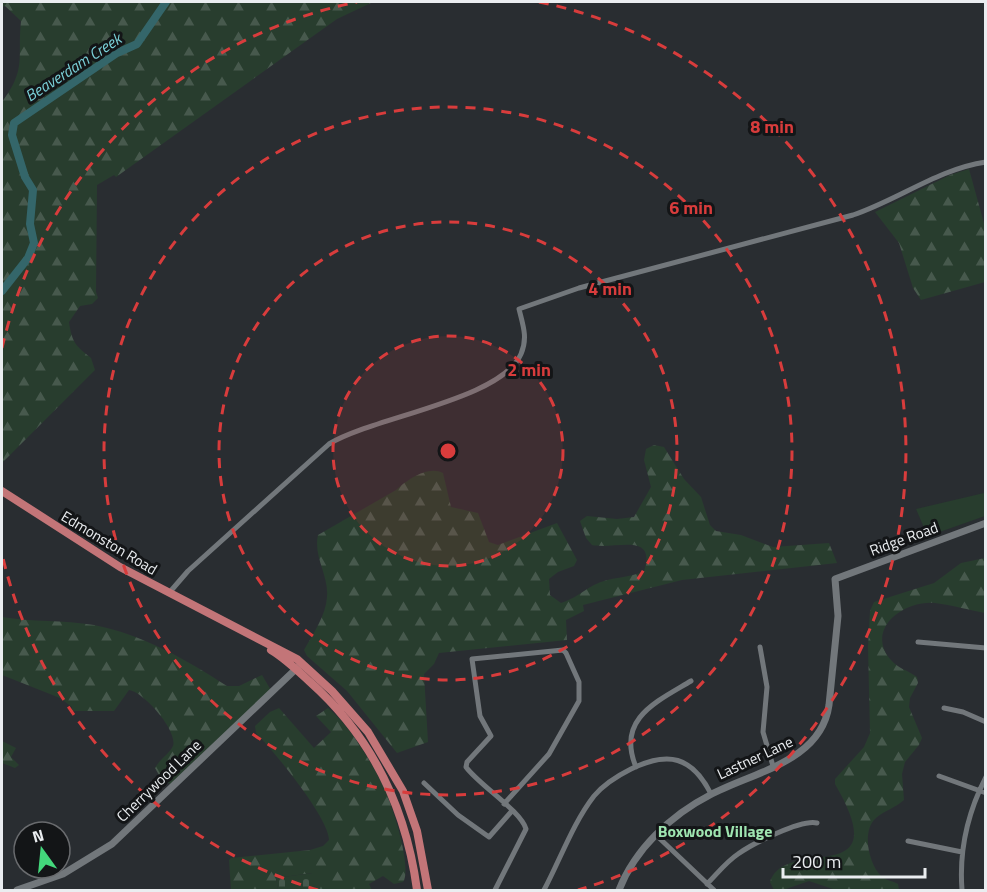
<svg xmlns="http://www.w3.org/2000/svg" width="987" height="892" font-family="'Titillium Web',sans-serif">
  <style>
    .forest { fill: url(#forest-firs) }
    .cemetery { fill: url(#cemetery-stones) }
    .green { fill: #283d2e }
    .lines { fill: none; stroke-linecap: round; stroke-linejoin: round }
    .river { stroke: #34666a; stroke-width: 8 }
    .minor { stroke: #72777b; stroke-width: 5 }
    .tertiary { stroke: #72777b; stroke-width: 7 }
    .primary { stroke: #c37578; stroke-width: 8 }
    .ring { fill: none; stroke: #d83c3c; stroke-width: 3; stroke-dasharray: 10 8 }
    .labels { text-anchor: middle; stroke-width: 6; stroke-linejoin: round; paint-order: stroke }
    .street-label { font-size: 15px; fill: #eaedf0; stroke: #131517 }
    .water-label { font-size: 16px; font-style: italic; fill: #7ad0d8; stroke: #131517 }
    .neighbourhood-label { font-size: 16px; font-weight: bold; fill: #9ee4b0; stroke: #131517 }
    .centre { fill: #d83c3c; stroke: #131517; stroke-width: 3 }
    .ring-label { font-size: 18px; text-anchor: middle; font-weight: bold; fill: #d83c3c; stroke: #131517; stroke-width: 6; stroke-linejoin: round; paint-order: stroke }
  </style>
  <defs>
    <pattern id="forest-firs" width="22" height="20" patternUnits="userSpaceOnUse" patternTransform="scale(1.5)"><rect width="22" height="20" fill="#283d2e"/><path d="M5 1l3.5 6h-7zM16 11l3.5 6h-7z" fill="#47594d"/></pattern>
    <pattern id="cemetery-stones" width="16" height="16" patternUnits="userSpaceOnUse" patternTransform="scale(1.5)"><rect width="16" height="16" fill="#283d2e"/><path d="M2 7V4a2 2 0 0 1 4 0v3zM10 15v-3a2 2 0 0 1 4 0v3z" fill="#47594d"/></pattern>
  </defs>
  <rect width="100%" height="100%" fill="#292d31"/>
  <path class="forest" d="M2,2h371l-36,17 -221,158 -2,-2 -17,10 -1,107 2,6 -6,6 -12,2 -11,16c3,21 7,24 22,36l4,12 -93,93v-361c25,-34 15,-43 19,-81l-16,-15 -3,1z
    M969,169l16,58v55l-64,18 -8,-12 -14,-45 -24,-31 75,-37z
    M654,445l10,2 20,32 17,18 9,28 6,6 25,4 32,12 56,-4 8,20 -155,17 -99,25 1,6 -18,9 1,20 -128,13 -5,11 -10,10 4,68 -31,11 -50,-62 -40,-35 -3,-6c9,-16 22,-35 23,-53 2,-21 -14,-41 -9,-62l78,-45c11,-10 32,-25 47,-17l8,34 27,6 11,29 9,3 59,-22 20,37 -3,6 -16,6 -9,7 1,16 11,8c13,-4 22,-12 33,-18 16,-9 35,-6 50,-14 13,-40 -30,-21 -52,-26l-6,-7 -6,-17 7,-5 30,3 17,-2 17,-30 -7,-27 2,-11z
    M985,558v55c-16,-3 -33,-8 -50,-10 -30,-3 -70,25 -45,56 8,10 18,11 27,18l1,6 -8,15 -1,9 13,31 -3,7 -14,17 -3,12 2,26c-9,8 -20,11 -28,18 -15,13 -7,46 5,58 4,4 12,5 17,8l1,6h-63l-27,-9 -26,9h-9l-4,-8c16,-48 128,10 65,-98v-5l29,-32 6,-14 -2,-86 2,-36 4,-9 60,-19 27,-20z
    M2,617c30,5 61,3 92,8 48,9 93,35 133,61h12l23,-11 10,17 -98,95 -15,-12 -4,-7c4,-8 14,-14 18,-22 5,-15 -29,-54 -44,-56l-15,21h-42v-4l-12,-9 -58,-23z
    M279,708l35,40 17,-16 -15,-16 12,-8c22,18 41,50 54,76 9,16 31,84 21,98l-9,2 -11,-8 -14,8 3,6h-57l-3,-17 -36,5 2,12h-47l-2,-30 2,-2 79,-8 13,-4 6,-6c0,-22 -56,-90 -73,-107l-1,-7 15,-14z
    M2,741l14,7 -5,9 8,8 -4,3 -13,-5z"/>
  <path class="cemetery" d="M313,873l2,17h-37l-2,-12z"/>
  <path class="green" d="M984,493l1,23 -51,18 -9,-4 -9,-21z"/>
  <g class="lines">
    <path class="river" d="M2,291l26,-33 6,-15 -4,-19 3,-34 -8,-13 -13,-42 2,-12 103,-70 20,-9 29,-42"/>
    <path class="minor" d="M169,593l19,-22 141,-127c44,-27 172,-44 192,-90 7,-16 2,-29 -2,-45l60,-21 274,-73c45,-15 85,-46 133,-53
      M918,642l68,6
      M760,647l7,40 -4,45 10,34
      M944,708l19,4 23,10
      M636,767c-20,-48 20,-65 55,-86
      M939,776l47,17
      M424,783l34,32 31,22 22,-25
      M656,835l58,55
      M908,841l54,11
      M707,884c10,-10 19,-22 31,-30 14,-10 63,-35 79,-31
      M495,890l31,-61c-5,-18 -47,-44 -60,-62l1,-5 24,-26 -11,-20 -8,-57 91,-9 3,3 13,29v19l-30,53 -45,50
      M544,890c16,-30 29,-67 50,-94 10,-12 23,-20 37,-27 37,-18 61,-13 80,25
      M962,890c-3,-39 6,-78 24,-113"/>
    <path class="tertiary" d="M17,890l46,-16 49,-30 186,-177
      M619,890c16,-41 52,-75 91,-95 43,-23 111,-33 119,-90l9,-89 -3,-37 151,-56"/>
    <path class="primary" d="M2,491l118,76 177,92 35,32 36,41 35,59 14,40 11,59
      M271,650c15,9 27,21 39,32 63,56 96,126 107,208"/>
  </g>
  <circle cx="448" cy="451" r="115" fill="#d83c3c" fill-opacity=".12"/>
  <g class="ring">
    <circle cx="448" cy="451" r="115"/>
    <circle cx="448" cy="451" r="229"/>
    <circle cx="448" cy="451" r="344"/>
    <path d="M318 890A458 458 0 0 1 2 554M2 348A458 458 0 0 1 357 2M539 2A458 458 0 0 1 578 890"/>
  </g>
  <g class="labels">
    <g class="street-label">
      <text transform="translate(904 539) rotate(-20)" y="5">Ridge Road</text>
      <text transform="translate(109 543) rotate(31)" y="5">Edmonston Road</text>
      <text transform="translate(755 758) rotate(-25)" y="5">Lastner Lane</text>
      <text transform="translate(159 781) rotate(-44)" y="5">Cherrywood Lane</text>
    </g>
    <g class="water-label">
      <text transform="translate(73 67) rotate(-33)" y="6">Beaverdam Creek</text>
    </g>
    <g class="neighbourhood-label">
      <text x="715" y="837">Boxwood Village</text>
    </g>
  </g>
  <circle cx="448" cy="451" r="9" class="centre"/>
  <g class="ring-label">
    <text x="772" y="133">8 min</text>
    <text x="691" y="214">6 min</text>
    <text x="610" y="295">4 min</text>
    <text x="529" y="376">2 min</text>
  </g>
  <rect width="987" height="892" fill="none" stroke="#eaedf0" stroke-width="6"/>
  <g transform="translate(42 850) rotate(345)"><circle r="28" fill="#131517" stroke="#696b6e" stroke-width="1.5"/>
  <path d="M0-4.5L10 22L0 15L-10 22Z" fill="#43d77b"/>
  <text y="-9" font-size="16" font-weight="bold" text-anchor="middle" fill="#eaedf0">N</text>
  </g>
  <path d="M783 868v9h142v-9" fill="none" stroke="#eaedf0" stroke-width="3"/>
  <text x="792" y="868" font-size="18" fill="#eaedf0" stroke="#131517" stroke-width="4.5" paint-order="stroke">200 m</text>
</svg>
